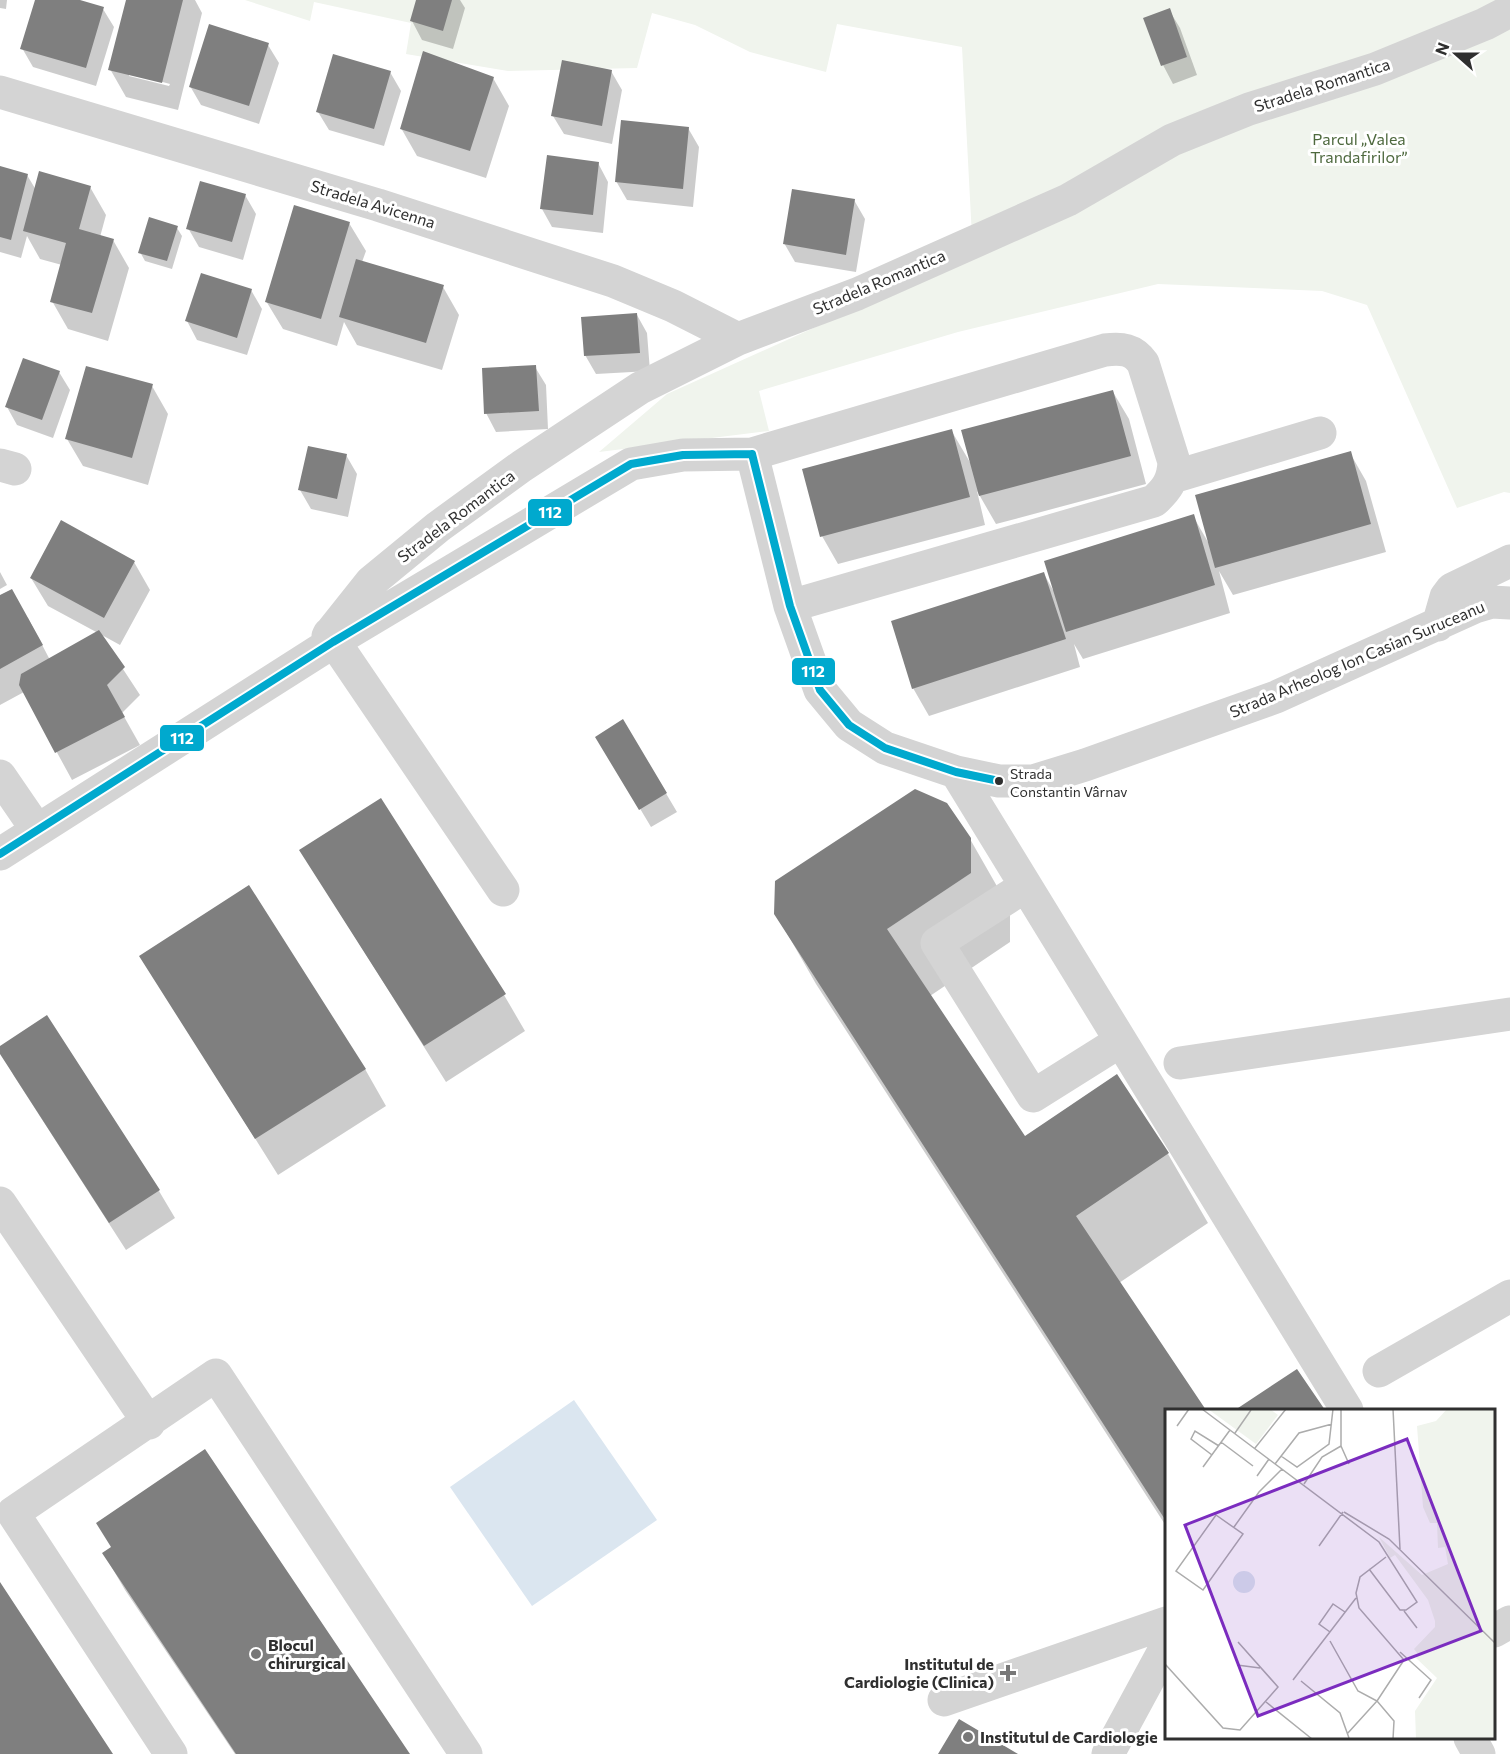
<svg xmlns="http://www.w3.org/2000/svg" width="1510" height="1754" font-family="Commissioner,sans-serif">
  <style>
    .green { fill: #f0f4ed }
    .water { fill: #dbe6f0 }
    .shadow { fill: #0003; fill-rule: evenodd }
    .building { fill: #7f7f7f }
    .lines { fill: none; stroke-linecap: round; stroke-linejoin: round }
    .minor { stroke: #d4d4d4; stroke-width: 33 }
    .bus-1-casing { stroke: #fff; stroke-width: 12 }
    .bus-1 { stroke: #00a9ce; stroke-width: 8 }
    .bus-dot { fill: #2f2f2f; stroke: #fff; stroke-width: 2 }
    .poi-dot { fill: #787878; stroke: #fff; stroke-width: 2 }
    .labels { text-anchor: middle; stroke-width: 6; stroke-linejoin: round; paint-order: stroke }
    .bus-label { font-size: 14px; fill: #2f2f2f; stroke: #fff; text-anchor: start }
    .street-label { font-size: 16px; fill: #2f2f2f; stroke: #fff }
    .park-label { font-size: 16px; fill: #4e693e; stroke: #fff }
    .poi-label { font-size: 16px; font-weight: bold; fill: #2f2f2f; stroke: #fff; text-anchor: start }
    .inset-road { fill: none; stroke: #acacac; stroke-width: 1.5 }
    .view { fill: #7b2cbf; fill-opacity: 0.15; stroke: #7b2cbf; stroke-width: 3 }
    .inset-edge { fill: none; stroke: #2f2f2f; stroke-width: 3 }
    .line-badge { stroke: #fff; stroke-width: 2 }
    .badge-label { font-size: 16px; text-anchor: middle; font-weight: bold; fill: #fff }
  </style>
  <rect width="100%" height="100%" fill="#fff"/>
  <path class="green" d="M245,0h1265v493l-6,-1 -47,16 -90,-203 -45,-14 -164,-7 -200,48 -199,59 10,40 -170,21 68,-58 306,-138 -11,-209 -125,-23 -11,48 -76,-20 -55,-27 -43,-12 -15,55 -129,3 -102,-17 5,-31 -97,-21 -4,19z"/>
  <path class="water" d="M574,1400l83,120 -125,86 -82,-119z"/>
  <path class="shadow" d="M0,0h7l-1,9 -6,-1z
    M37,0h38l28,9 11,18 -18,59 -63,-19 -11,-19z
    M127,0h68l7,13 -24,97 -52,-13 -16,-28zM129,73l41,11 -1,2 -40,-10z
    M418,0h42l5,8 -12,41 -31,-9 -10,-19z
    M1169,10l11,18 17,47 -24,9 -10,-19z
    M268,45l11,18 -20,61 -58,-19 -11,-19z
    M611,71l11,19 -10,54 -48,-10 -11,-18z
    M390,72l11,19 -17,55 -55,-16 -11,-18z
    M493,78l16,28 -23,72 -69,-22 -16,-28z
    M688,128l11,19 -6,60 -66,-7 -11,-19z
    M598,163l10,19 -5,51 -51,-6 -10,-18z
    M0,168l27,7 9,15 54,-3 16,28 -6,22 13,3 16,28 -21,73 -40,-12 -16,-28 10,-36 -22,-6 -13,-23 -6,22 -21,-6z
    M245,195l11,19 -13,46 -44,-13 -11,-19z
    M854,200l11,19 -9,53 -61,-10 -11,-19z
    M349,223l17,28 -4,11 81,25 16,28 -17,55 -85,-25 -13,-23 -7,24 -54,-17 -17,-28z
    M177,228l5,8 -10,33 -27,-8 -5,-9z
    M251,290l11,19 -15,46 -50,-15 -10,-19z
    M637,315l10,18 3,38 -54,3 -11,-19z
    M535,367l11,18 2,44 -52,3 -10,-19z
    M59,372l11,18 -17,48 -36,-13 -10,-18z
    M152,386l16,28 -20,71 -65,-19 -16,-27z
    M1113,392l16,27 17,65 -150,40 -19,-33 8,34 -147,39 -16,-28 129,-106 20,34z
    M1350,453l16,28 20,71 -153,43 -14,-24 11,42 -147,46 -9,-15 6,23 -151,49 -16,-28 131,-114 9,16 140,-74 15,26z
    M346,455l11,19 -9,43 -37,-8 -11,-19z
    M134,562l16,28 -30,55 -20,-11 40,61 -18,18 18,32 -68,35 -48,-88 -24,13v-108l28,21 22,42 48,-27 -50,-27 -17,-28z
    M0,572l7,13 -7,4z
    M623,721l54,91 -26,15 -43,-72z
    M970,839l40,70v33l-80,54 94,143 93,-63 51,78 40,69 -89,60 85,127h-38v116l-350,-542 -40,-70z
    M301,851l203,144 21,36 -79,51z
    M141,957l224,112 21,37 -108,69z
    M0,1048l159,143 16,27 -49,32 -112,-174z
    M1296,1371l27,39h-85z
    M112,1548l296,206h-173l-110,-164 -21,-36z"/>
  <path class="building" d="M35,0h45l24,7 -18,61 -66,-19z
    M126,0h57l-21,83 -54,-13z
    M416,0h36l-9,31 -33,-10z
    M1170,8l17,49 -26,9 -18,-48z
    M209,24l60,19 -20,63 -60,-19z
    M423,51l71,26 -24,74 -70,-22z
    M333,54l58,17 -17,58 -58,-17z
    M562,60l50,10 -10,56 -51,-10z
    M621,120l68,7 -6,62 -68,-7z
    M547,155l52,7 -6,53 -53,-6z
    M0,166l28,8 -17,66 -11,-3z
    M39,171l52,15 -12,43 35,10 -22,74 -42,-11 16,-59 -43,-12z
    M200,181l46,13 -14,48 -46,-13z
    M792,189l63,10 -9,56 -63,-11z
    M294,205l56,17 -29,97 -56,-17z
    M149,217l29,9 -11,35 -29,-8z
    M356,259l88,26 -18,58 -87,-26z
    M201,273l51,16 -15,49 -52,-17z
    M637,313l3,40 -56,3 -3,-39z
    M23,358l37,13 -18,49 -37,-13z
    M536,365l3,46 -55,3 -2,-46z
    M86,366l67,18 -21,74 -67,-19z
    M1113,390l18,66 -152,40 -18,-66z
    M952,429l18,68 -150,40 -18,-68z
    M308,446l39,8 -10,45 -39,-9z
    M1351,451l20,73 -156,44 -20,-73z
    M1194,514l21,71 -149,47 -22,-71z
    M61,520l74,41 -31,57 -74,-40z
    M1044,572l22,67 -154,50 -21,-68z
    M12,589l31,56 -43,24v-74z
    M99,630l26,37 -18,18 18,32 -70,36 -36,-68 2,-11z
    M623,719l44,74 -28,17 -44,-73z
    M915,789l32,14 24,35v35l-84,56 138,207 92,-62 52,79 -93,63 130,194h-40v111l-392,-607 1,-33z
    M381,798l125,196 -82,52 -125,-196z
    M249,885l117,184 -111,70 -116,-183z
    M47,1015l113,175 -51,33 -109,-169v-8z
    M1297,1369l28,41h-90z
    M205,1449l205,305h-174l-134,-201 9,-6 -15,-24z
    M0,1582l113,172h-113z
    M959,1719l59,35h-80z"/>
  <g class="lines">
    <path class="minor" d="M0,92l378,113 235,76 60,25 65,33
      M752,454l38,152 30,84 29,35 36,23 71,24 43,9h34l52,-16 191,-68 199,-90 17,-5 18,1
      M0,465l15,4
      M1173,477l147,-44
      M1438,625l8,-28 6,-8 58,-28
      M329,634l174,256
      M328,636l43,-54 67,-55 84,-61 118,-78 98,-49 119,-45 211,-94 104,-60 77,-31 126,-40 110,-45 25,-13
      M956,772l391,638
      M0,776l37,54
      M0,854l333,-212 298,-178 52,-9 69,-1 353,-104c17,-2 28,-1 38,13l31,99c-1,19 -7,27 -20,39l-364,105
      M1024,887l-87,56 96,153 86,-54
      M1180,1063l330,-49
      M0,1203l149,220
      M1379,1371l131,-75
      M1494,1631l16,-9
      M944,1700l222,-77
      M1470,1738l9,16
      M171,1754l-158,-241 203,-138 250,379
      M1108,1754l58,-107"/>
    <g class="bus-1-casing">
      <path id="bus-1" d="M752,454l38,152 30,84 29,35 36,23 71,24 43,9
        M0,854l333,-212 298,-178 52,-9 69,-1"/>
    </g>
    <use href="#bus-1" class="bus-1"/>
  </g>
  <circle class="bus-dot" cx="999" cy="781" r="5"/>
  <g class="poi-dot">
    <circle cx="256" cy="1654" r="6"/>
    <path d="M1005 1664h6v6h6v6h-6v6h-6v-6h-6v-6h6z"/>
    <circle cx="968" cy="1737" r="6"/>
  </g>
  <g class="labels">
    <g class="bus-label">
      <text x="1010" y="779">Strada<tspan x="1010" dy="18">Constantin Vârnav</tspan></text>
    </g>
    <g class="street-label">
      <text transform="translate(1322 85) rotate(-18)" y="6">Stradela Romantica</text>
      <text transform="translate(373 204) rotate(17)" y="6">Stradela Avicenna</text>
      <text transform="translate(879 282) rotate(-23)" y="6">Stradela Romantica</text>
      <text transform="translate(456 516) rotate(-37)" y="6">Stradela Romantica</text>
      <text transform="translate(1357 659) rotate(-23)" y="6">Strada Arheolog Ion Casian Suruceanu</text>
    </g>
    <g class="park-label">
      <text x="1359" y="145">Parcul „Valea<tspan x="1359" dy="18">Trandafirilor”</tspan></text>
    </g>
    <g class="poi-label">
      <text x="268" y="1651">Blocul<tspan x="268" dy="18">chirurgical</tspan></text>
      <text x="994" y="1670" text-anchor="end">Institutul de<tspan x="994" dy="18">Cardiologie (Clinica)</tspan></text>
      <text x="980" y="1743">Institutul de Cardiologie</text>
    </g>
  </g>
  <g transform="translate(1165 1409)">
    <rect width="330" height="330" fill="#fff"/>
    <path d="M43,0h62l8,6 -22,29zM282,0h48v330h-79l-1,-28 22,-33 -21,-20 2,-4 -4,-5 21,-22v-6l-7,-21 -33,-45 -5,3 -11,-21 43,38 26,-11 -3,-17 -7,1 -1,-25h-7l-7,-16 -6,-81 19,-5z" fill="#f0f4ed"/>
    <path d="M68 173a11 11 0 1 1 22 0a11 11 0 1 1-22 0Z" fill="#dbe6f0"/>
    <path class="inset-road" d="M37,0l177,133 38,60 -11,8h-6l-31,-41M228,0l7,140M12,17l12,-17M70,24l16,-23M56,33l32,24M176,37l8,18M90,39l31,-39M47,46l-21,-16 4,-8 24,15M116,47l16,11 32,-23 4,-35M110,55l24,-31 33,-9M38,58l27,-37M92,67l12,-17M139,75l18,-27 19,-11v-37M179,103l45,27 106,104M51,106l27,19 -40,56 -27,-19zM69,118l25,-35 23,-23M154,137l24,-34M221,148l-26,20 -4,16 3,15 45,52 -27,41 17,20 -1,18M239,202l13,17M165,223l-11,-8 14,-20 12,8M165,232l28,50 19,10 -30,33M235,243l31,28 -12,18M0,255l58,64 17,2 38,-43 -40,-45M72,256l23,3M128,271l63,-82M136,272l39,32 9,25M101,293l46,37"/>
    <path class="view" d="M242,30l74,192 -223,85 -73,-191z"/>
    <rect width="330" height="330" class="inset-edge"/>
  </g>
  <g class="line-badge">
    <rect x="527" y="498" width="46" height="29" rx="6" fill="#00a9ce"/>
    <rect x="791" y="657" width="45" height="29" rx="6" fill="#00a9ce"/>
    <rect x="159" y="724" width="46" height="28" rx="6" fill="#00a9ce"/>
  </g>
  <g class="badge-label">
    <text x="550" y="518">112</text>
    <text x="813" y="677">112</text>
    <text x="182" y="744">112</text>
  </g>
  <g transform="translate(1456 54) rotate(291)" stroke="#ffffff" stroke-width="4.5" paint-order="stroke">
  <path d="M0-4.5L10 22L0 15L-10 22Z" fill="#2f2f2f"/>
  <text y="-9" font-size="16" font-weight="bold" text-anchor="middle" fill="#2f2f2f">N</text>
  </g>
</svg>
